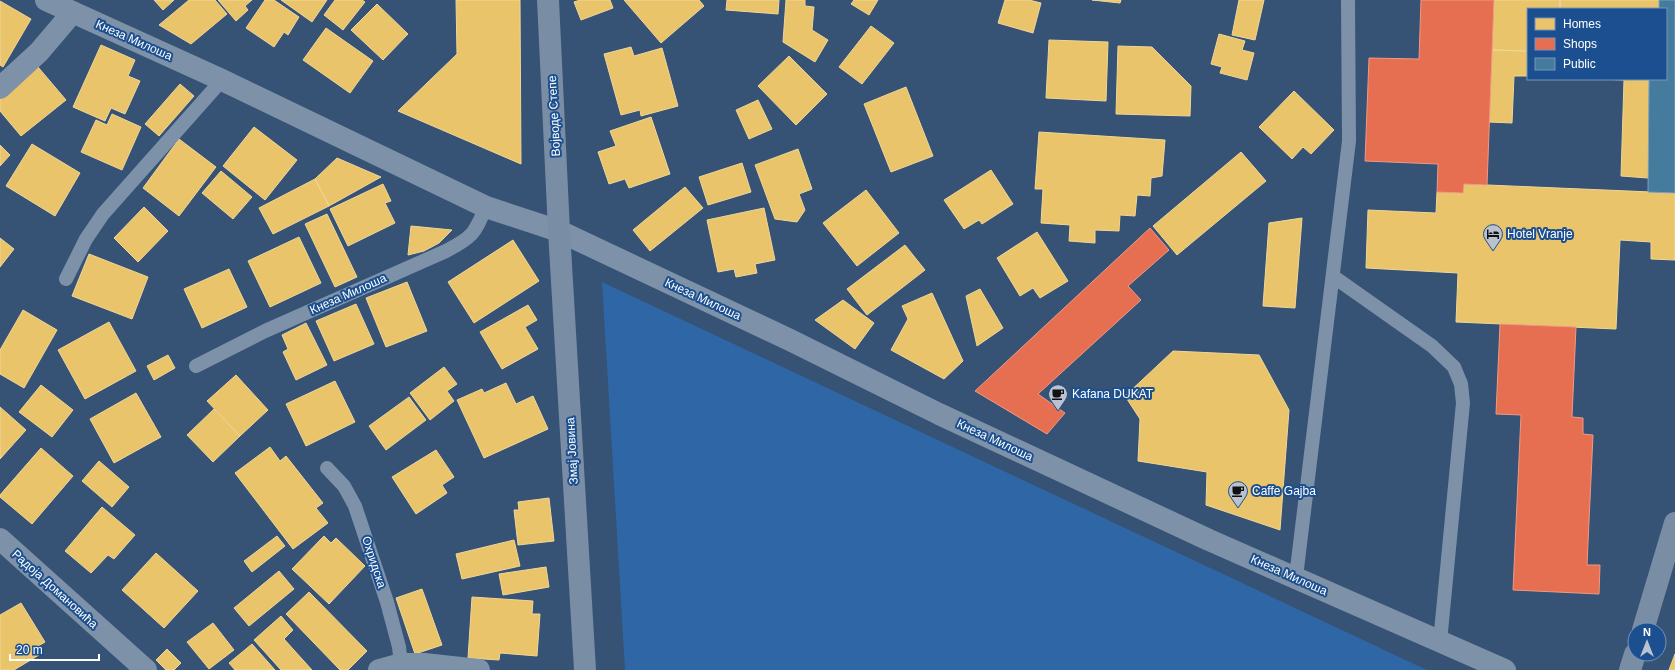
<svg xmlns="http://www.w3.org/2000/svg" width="1675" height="670" font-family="Arial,sans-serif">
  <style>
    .green { fill: #2f66a5 }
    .homes { fill: #e9c46a; stroke: #f0d697 }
    .shops { fill: #e76f51; stroke: #ee9a85 }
    .public { fill: #457b9d; stroke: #7da3ba }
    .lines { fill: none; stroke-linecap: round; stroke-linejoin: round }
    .lane { stroke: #7d92a8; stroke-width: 14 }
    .street { stroke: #7d92a8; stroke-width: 22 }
    .secondary { stroke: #798da4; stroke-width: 22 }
    .labels { text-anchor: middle; stroke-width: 4; stroke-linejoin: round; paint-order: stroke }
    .street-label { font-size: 12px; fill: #fff; stroke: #1b4f8f }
    .poi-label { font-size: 12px; fill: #fff; stroke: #1b4f8f; text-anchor: start }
  </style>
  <rect width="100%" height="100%" fill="#365274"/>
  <path class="green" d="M602,282l825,388h-802z"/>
  <path class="homes" d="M154,0h20l-11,10z
    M189,0h26l12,14 -36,30 -32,-19z
    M218,0h34l-7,6 3,4 -12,11z
    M265,0h9l25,17 -11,18 -4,-3 -10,15 -28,-19z
    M281,0h46l-15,22z
    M335,0h27l3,2 -22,28 -19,-15z
    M456,0h64l1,164 -123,-53 59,-57z
    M580,0h30l3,8 -32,12 -7,-18z
    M624,0h75l5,6 -43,37z
    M727,0h52l-1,14 -52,-4z
    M786,0h19v6l9,1 -2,23 16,10 -13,22 -32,-20z
    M854,0h24l-9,15 -18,-11z
    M1005,0h24l12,3 -8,30 -35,-10z
    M1092,0h29l-1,3z
    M1239,0h25l-9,40 -23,-5z
    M1494,0h66v9h-32v42l-36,-1z
    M1560,0h99v9h-99z
    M0,1l31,18 -28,48 -3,-2z
    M377,4l31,30 -25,26 -32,-30z
    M871,26l23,17 -32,41 -23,-17z
    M326,28l47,33 -23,32 -47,-33z
    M1219,34l26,7 -3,9 12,3 -7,27 -27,-7 2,-6 -11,-3z
    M1049,40l59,2 -2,59 -60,-3z
    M101,45l34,15 -7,16 12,5 -15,33 -14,-6 -6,13 -32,-14z
    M1118,46l34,1 39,39 -1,30 -74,-2z
    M631,47l3,9 28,-8 16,58 -37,10 -1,-6 -19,5 -17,-61z
    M1492,50l36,1v25h-14l-2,47 -23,-1z
    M789,56l38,38 -31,31 -38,-39z
    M38,67l28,33 -45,36 -21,-25v-13z
    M1601,79h48l-1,99 -27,-2 3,-96z
    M180,84l14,12 -35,40 -14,-12z
    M906,87l27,69 -42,16 -27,-68z
    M1294,91l40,39 -23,24 -8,-7 -11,12 -33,-32z
    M758,100l14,29 -23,10 -13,-29z
    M112,114l29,13 -19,43 -41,-18 15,-32 11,5z
    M651,117l19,57 -41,14 -4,-9 -16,5 -11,-32 18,-6 -6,-15z
    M254,127l43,33 -32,40 -42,-34z
    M1039,132l126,8 -3,36 -11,2 -1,18 -13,-1 -2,21 -15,-1 -1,16 -24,-1v13l-26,-2 1,-16 -29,-2 2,-34h-8z
    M179,139l37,28 -37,49 -36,-28z
    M32,144l48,29 -25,43 -49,-30z
    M0,145l10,10 -10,11z
    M798,149l14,40 -13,5 6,16 -8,12 -22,-3 -20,-54z
    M1241,152l25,29 -89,74 -24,-29z
    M337,158l44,19 -52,29 -14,-27z
    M742,163l9,29 -43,13 -9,-28z
    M991,170l22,34 -31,20 -3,-4 -15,9 -20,-29z
    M221,171l31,26 -19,22 -31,-26z
    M315,179l14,27 -56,28 -14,-26z
    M383,184l8,17 -6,2 10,20 -47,23 -18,-37z
    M1464,184l211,9v67l-24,-1v-17l-31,-2 -4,89 -160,-7 2,-49 -92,-5 2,-58 68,3 1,-21 26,1z
    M685,187l18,21 -53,43 -17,-21z
    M866,190l33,43 -42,33 -34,-43z
    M144,207l24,24 -30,31 -24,-24z
    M764,208l11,52 -20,4 2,9 -21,4 -2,-8 -16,3 -11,-52z
    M327,214l30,63 -22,10 -30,-63z
    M1302,218l-7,90 -32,-2 6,-83z
    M411,226l41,4 -13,13 -15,8 -16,4z
    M1037,232l31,49 -28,17 -7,-10 -13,8 -23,-38z
    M299,237l22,46 -51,24 -22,-46z
    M0,238l14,11 -14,18z
    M513,240l26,41 -65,42 -26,-41z
    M905,245l20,25 -58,45 -20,-26z
    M89,254l59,23 -16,42 -60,-23z
    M229,269l18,38 -45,21 -18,-39z
    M407,282l20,49 -41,16 -20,-49z
    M980,289l23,39 -26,18 -11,-50z
    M932,293l31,68 -19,18 -53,-29 17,-31 -6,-13z
    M843,300l31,23 -19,26 -40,-29z
    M356,304l18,40 -40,17 -18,-40z
    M528,305l9,15 -12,7 13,22 -36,20 -22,-37z
    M23,310l34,20 -33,58 -24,-14v-24z
    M109,322l27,49 -51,28 -27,-49z
    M306,323l21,42 -31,15 -13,-28 5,-3 -6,-14z
    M1173,351l86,4 30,55 -9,120 -74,-25 1,-33 -69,-11 2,-42 -15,-23z
    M168,355l7,13 -21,12 -7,-14z
    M444,367l13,17 -10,7 7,10 -24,19 -20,-27z
    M236,375l32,35 -28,26 -33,-35z
    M335,381l20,41 -49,24 -20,-42z
    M506,383l10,21 17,-8 15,33 -64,29 -27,-58 25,-11 2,4z
    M41,385l32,25 -21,27 -33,-25z
    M136,393l25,44 -47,26 -24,-44z
    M409,397l17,23 -40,30 -17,-24z
    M0,407l26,23 -26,29z
    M214,409l26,27 -27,26 -26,-27z
    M270,447l10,14 6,-5 37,47 -7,5 12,15 -35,26 -58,-76z
    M41,448l32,28 -41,48 -32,-27v-2z
    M436,450l18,27 -12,8 5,8 -31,21 -24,-37z
    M99,461l30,26 -17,20 -30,-26z
    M549,498l5,43 -36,4 -4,-35h5l-1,-8z
    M102,507l33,28 -21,24 -6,-4 -17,18 -26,-22z
    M277,536l8,10 -33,26 -8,-11z
    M324,536l7,7 5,-5 29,28 -36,38 -37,-35z
    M514,540l6,26 -58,13 -6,-25z
    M156,553l42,38 -34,37 -42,-38z
    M546,567l3,20 -46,8 -4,-21z
    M279,571l15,18 -45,37 -15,-18z
    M422,589l20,56 -27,9 -19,-56z
    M309,592l58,59 -19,19h-8l-54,-56z
    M472,597l61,4 -1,13h8l-3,42 -37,-3 -1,7 -31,-2z
    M21,603l24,39 -10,6 4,7 -25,15h-14v-55z
    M281,616l12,14 -9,9 28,31h-31l-27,-30z
    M213,623l21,27 -25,19 -22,-27z
    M252,644l23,26h-40l-6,-7z
    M167,649l14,14 -7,7h-8l-10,-10z
    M1675,654v16h-6z"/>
  <path class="shops" d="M1421,0h73l-7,185 -23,-1 -1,9 -26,-1 1,-28 -73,-3 4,-103 50,1z
    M1150,228l19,22 -41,36 13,14 -103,94 27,19 -18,21 -72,-43z
    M1500,324l76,3 -4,90 11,1v16l10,1 -6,130h13l-1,29 -86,-4 8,-175 -25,-1z"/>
  <path class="public" d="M1659,0h16v193l-27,-1 1,-113h17v-70h-7z"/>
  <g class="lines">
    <path class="lane" d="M1334,277l98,69 22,21 7,17 2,19 -23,239
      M66,279l20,-40 17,-25 119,-134
      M196,366l69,-35 181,-80c27,-14 28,-17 40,-44
      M327,468l17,18 11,20 32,96 12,45 2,17
      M1296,577l53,-436 -1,-141"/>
    <path class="street" d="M46,0l176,80 264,127 73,24 231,109 149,74 270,126 296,130
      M0,88l39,-36 34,-40
      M0,539l146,131
      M379,670l22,-6h23l55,6"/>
    <path class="secondary" d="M548,0l11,231 26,439
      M1643,630l32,-107
      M1630,670l5,-16"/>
  </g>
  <defs>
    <g id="hotel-pin" transform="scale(1)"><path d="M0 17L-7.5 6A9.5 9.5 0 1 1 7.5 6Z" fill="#b9c2ce" stroke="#1b4f8f"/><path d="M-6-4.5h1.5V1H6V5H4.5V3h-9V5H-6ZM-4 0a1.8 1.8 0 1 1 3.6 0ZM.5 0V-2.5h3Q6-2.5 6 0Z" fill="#111"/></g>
    <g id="cafe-pin" transform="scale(1)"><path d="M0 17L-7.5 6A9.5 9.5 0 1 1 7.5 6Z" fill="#b9c2ce" stroke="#1b4f8f"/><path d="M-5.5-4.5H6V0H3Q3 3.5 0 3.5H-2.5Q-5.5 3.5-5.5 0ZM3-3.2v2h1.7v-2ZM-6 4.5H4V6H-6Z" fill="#111"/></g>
  </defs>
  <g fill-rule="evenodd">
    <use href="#hotel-pin" x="1493" y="234"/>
    <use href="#cafe-pin" x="1058" y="394"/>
    <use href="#cafe-pin" x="1238" y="491"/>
  </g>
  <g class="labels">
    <g class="street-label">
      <text transform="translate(134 40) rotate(24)" y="4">Кнеза Милоша</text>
      <text transform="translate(554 116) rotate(-93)" y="4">Војводе Степе</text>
      <text transform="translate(348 294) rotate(-24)" y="4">Кнеза Милоша</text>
      <text transform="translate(703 299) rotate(25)" y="4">Кнеза Милоша</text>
      <text transform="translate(995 440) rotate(25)" y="4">Кнеза Милоша</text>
      <text transform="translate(572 451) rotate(-93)" y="4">Змај Јовина</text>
      <text transform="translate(374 562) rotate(72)" y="4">Охридска</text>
      <text transform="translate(1289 575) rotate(24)" y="4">Кнеза Милоша</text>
      <text transform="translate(55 589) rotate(42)" y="4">Радоја Домановића</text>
    </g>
    <g class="poi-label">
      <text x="1507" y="238">Hotel Vranje</text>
      <text x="1072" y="398">Kafana DUKAT</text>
      <text x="1252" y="495">Caffe Gajba</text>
    </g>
  </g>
  <rect x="1527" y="8" width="140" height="72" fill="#1b4f8f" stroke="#7695bc"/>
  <rect x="1535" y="18" width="20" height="12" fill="#e9c46a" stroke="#7695bc"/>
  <text x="1563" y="28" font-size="12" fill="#ffffff">Homes</text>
  <rect x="1535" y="38" width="20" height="12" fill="#e76f51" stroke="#7695bc"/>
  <text x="1563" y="48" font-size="12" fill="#ffffff">Shops</text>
  <rect x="1535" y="58" width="20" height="12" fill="#457b9d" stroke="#7695bc"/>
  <text x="1563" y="68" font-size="12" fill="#ffffff">Public</text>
  <g transform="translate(1647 642)"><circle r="19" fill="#1b4f8f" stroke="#7695bc"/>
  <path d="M0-3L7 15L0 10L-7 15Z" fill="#b9c2ce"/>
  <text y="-6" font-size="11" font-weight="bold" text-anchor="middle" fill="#ffffff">N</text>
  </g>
  <path d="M10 654v6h89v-6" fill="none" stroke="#ffffff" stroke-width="2"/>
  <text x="16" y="654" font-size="12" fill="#ffffff" stroke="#1b4f8f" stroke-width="3" paint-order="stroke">20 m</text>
</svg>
